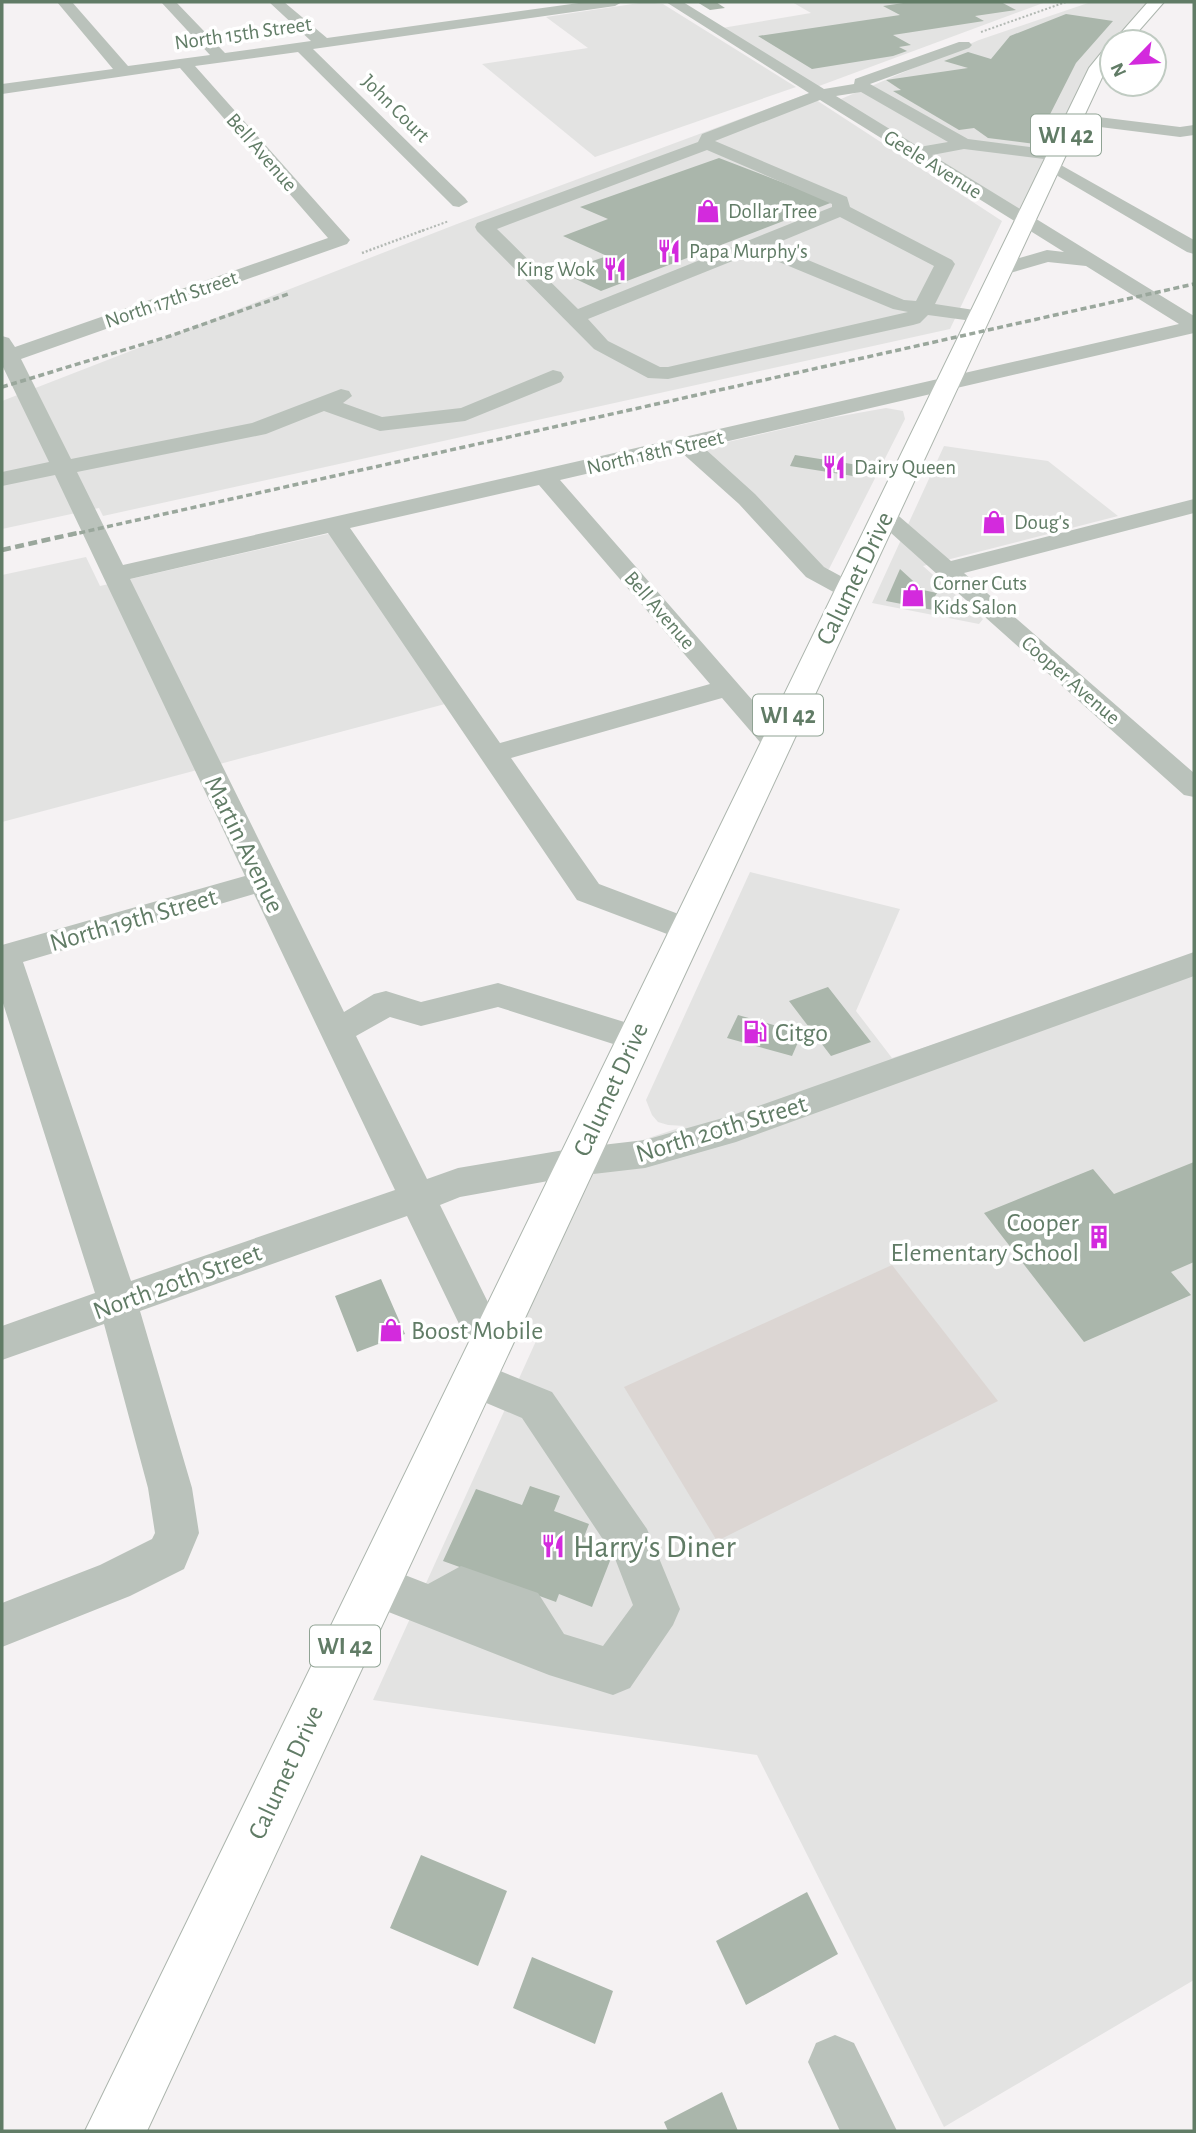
<svg xmlns="http://www.w3.org/2000/svg" width="1196" height="2133" font-family="'Alegreya Sans',sans-serif">
  <style>
    .built { fill: #e3e3e2 }
    .green { fill: #dcd6d3 }
    .building { fill: #aab6ab }
    .lines { fill: none; stroke-linecap: round; stroke-linejoin: round }
    .major-casing { stroke: #acb5ad; stroke-width: 2 }
    .path-far1 { stroke: #b3b9b4; stroke-width: 2; stroke-dasharray: 2 2; stroke-linecap: butt }
    .path { stroke: #b3b9b4; stroke-width: 2.5; stroke-dasharray: 2 2; stroke-linecap: butt }
    .minor { fill: #bac2bb; fill-rule: evenodd }
    .major { fill: #fff; fill-rule: evenodd }
    .rail-far1 { stroke: #9aa79c; stroke-width: 3.5; stroke-dasharray: 6 3.5; stroke-linecap: butt }
    .rail { stroke: #9aa79c; stroke-width: 4.5; stroke-dasharray: 9 4.5; stroke-linecap: butt }
    .labels { text-anchor: middle; stroke-width: 7; stroke-linejoin: round; paint-order: stroke }
    .far-street-label { font-size: 21px; fill: #617c66; stroke: #fff }
    .far-poi-label { font-size: 21px; fill: #617c66; stroke: #fff; text-anchor: start }
    .shield { fill: #fff; stroke: #90a394; stroke-width: 2 }
    .shield-label { font-size: 24px; font-weight: bold; fill: #617c66 }
    .street-label { font-size: 26px; fill: #617c66; stroke: #fff }
    .poi-label { font-size: 26px; fill: #617c66; stroke: #fff; text-anchor: start }
    .near-poi-label { font-size: 32px; fill: #617c66; stroke: #fff; text-anchor: start }
  </style>
  <rect width="100%" height="100%" fill="#f5f2f3"/>
  <path class="built" d="M646,2l17,2 133,83 -201,70 -113,-93 106,-16 -42,-31z
    M792,2h254l-235,87 -95,-60 95,-16z
    M1091,2h65l-36,40h-8v9l-87,170 -191,-119 145,-62z
    M807,94l195,127 -52,108 -847,187 -4,-8 -97,21v-128l455,-177z
    M886,408l17,3 2,8 -76,150 -11,-2 -120,-118 132,-31z
    M944,446l104,15 70,55 -195,50 60,53 -4,5 -107,-21z
    M332,533l113,171 -443,118v-247l84,-18 14,29z
    M750,872l150,37 -44,102 36,47 302,-99v1021l-250,147 -187,-372 -384,-55 168,-370 -52,15 87,-183 109,-36 -17,-1 -10,-3 -6,-7 -6,-15z"/>
  <path class="green" d="M892,1265l106,136 -281,140 -93,-154z"/>
  <path class="building" d="M697,2h19l9,6 -15,2z
    M910,2h91l15,8 -41,6 9,5 -91,14 18,10 -12,2 8,4 -14,5 -81,13 -54,-33 142,-21 -17,-9z
    M1066,14l47,7 -37,42 -41,81 -47,-6 -14,-10 -15,2 -66,-39 8,-1 -15,-10 82,-12 -24,-7 24,-9 23,7 19,-23z
    M719,158l114,44 -232,89 -40,-19 46,-16 -44,-20 45,-17 -28,-12z
    M795,455l63,10 -5,11 -63,-10z
    M900,569l23,21 14,3 -3,5 17,4 12,10 -9,2 -68,-13z
    M828,987l43,55 -40,14 -42,-55z
    M738,1015l64,18 -10,23 -65,-18z
    M1194,1162v100l-23,10 20,23 -107,47 -100,-129 109,-44 21,25z
    M381,1279l24,55 -48,18 -22,-56z
    M530,1486l30,10 -6,15 35,13 -5,13 31,11 -23,59 -33,-13 -3,8 -113,-41 33,-72 46,16z
    M421,1855l86,36 -29,75 -88,-38z
    M807,1892l31,62 -92,51 -30,-64z
    M532,1957l81,34 -18,53 -82,-36z
    M722,2092l16,39h-70l-4,-9z"/>
  <g class="lines">
    <g class="major-casing">
      <path id="major" d="M1148,2h16l-35,40 -17,1z
        M1112,46v16l-6,7 -959,2062h-62l1004,-2063 17,-21z"/>
    </g>
    <path class="path-far1" d="M981,32l85,-30
      M419,232l30,-11"/>
    <path class="path" d="M362,253l62,-23"/>
    <path class="minor" d="M57,2h15l56,64 82,-11 -49,-53h15l49,51 86,-12 -42,-39h15l43,36 259,-36h36l-7,4 -302,43 152,149 3,4 -9,5 -6,-1 -155,-154 -103,14 155,174 -3,4 -326,115 50,100 181,-36 89,-34 8,2 3,5 -9,7 39,14 79,-9 92,-38 8,2 3,5 -3,5 -96,39 -85,10 -56,-20 -58,23 -189,38 46,93 1056,-241 -93,-58 -38,-4 -45,13 -7,-2 -3,-4 3,-4 51,-15 17,2 -244,-152 -105,41 132,56 3,10 102,53 3,4 -20,40 52,8 3,4 -3,4 -7,2 -52,-7 -8,8 -7,2 -245,54 -20,-1 -54,-29 -117,-118 -2,-4 2,-4 221,-81 4,-8 107,-41 -143,-91h17l141,87 30,-5 1,-5 104,-37h10l3,3 -3,3 -99,36 98,55 94,12 3,4 -3,4 -10,1 142,80v14l-7,-2 -141,-83 -3,-4 9,-5 -88,-11 -32,6 262,161v17l-491,114 52,47 69,73 33,18 4,5 -4,5 -9,3 -9,-3 -33,-18 -67,-73 -58,-52 -121,28 229,262 -4,6 -10,3 -10,-3 -43,-50 -211,60 88,126 98,37 5,8 -5,8 -11,3 -11,-3 -98,-37 -249,-367 -198,46 214,433 30,-18 12,-3 35,11 77,-19 149,46 5,9 -5,9 -12,4 -137,-44 -77,19 -31,-9 -34,19 71,143 31,-11 118,-20 69,-8 85,-24 464,-164v24l-458,166 -91,26 -69,8 -116,21 -20,8 69,140 -6,12 -14,5 -14,-5 -68,-141 -267,95 52,177 7,45 -15,36 -54,27 -128,51v-44l98,-38 52,-26 3,-6 -7,-45 -44,-164 -102,36v-34l93,-33 -93,-293v-55l243,-69 -190,-401 -53,11v-14l47,-10 -47,-97v-29l7,2 6,9 313,-109 -148,-170 -178,26v-10l111,-15zM861,92l87,50 -29,5 -83,-51zM707,150l125,54v3l-254,102 -81,-80zM840,217l94,49 -18,35 -12,-1 -132,-55zM755,252l138,57 15,3 -240,55h-8l-52,-26 -20,-22zM539,485l171,199 -210,59 -150,-215zM254,894l141,296 -264,91 -108,-319z
      M1074,114l106,13 14,-2v10l-14,2 -112,-14 -2,-4z
      M1194,499v14l-230,60 230,200v24l-10,-2 -312,-279 3,-5 9,-2 9,2 58,50z
      M473,1360l79,32 95,137 33,80 -7,16 -43,63 -17,7 -64,-20 -191,-75 -7,-15 7,-15 16,-7 54,21 33,-18 77,27 26,41 39,12 30,-41 -19,-49 -92,-138 -64,-27 -6,-13 6,-13z
      M835,2035l19,8 43,88h-57l-32,-69 8,-19z"/>
    <use href="#major" class="major"/>
    <path class="rail-far1" d="M2,387l168,-51 121,-43
      M70,535l1124,-251"/>
    <path class="rail" d="M2,550l75,-17"/>
  </g>
  <defs>
    <g id="shop-bare" transform="scale(1.89)"><path d="M-5-2.5h2.3a2.7 3.5 0 0 1 5.4 0H5L5.5 6h-11ZM-1.5-2.5h3a1.5 2.3 0 0 0-3 0Z" fill="#d32add" stroke="#fff" stroke-width="2.5" paint-order="stroke"/></g>
    <g id="restaurant-bare" transform="scale(1.89)"><path d="M-5-6h1v4h1v-4h1v4h1v-4h1v5L-1.5 .5V6h-2V.5L-5-1ZM5-6V6H3V1.5H1.5Q1.5-4 5-6Z" fill="#d32add" stroke="#fff" stroke-width="2.5" paint-order="stroke"/></g>
    <g id="fuel-bare" transform="scale(1.89)"><path d="M-5.5-6h7V0h2V4h1.3V-2.5L3-4.5l.8-.8L6-3V5H2.5V1h-1V6h-7ZM-4.2-4.7v3.2H.2V-4.7Z" fill="#d32add" stroke="#fff" stroke-width="2.5" paint-order="stroke"/></g>
    <g id="building-bare" transform="scale(1.89)"><path d="M-4-6H4V6H1V3H-1V6H-4ZM-2.5-4.3h1.7v1.8h-1.7ZM.8-4.3h1.7v1.8H.8ZM-2.5-1h1.7V.8h-1.7ZM.8-1h1.7V.8H.8Z" fill="#d32add" stroke="#fff" stroke-width="2.5" paint-order="stroke"/></g>
  </defs>
  <g fill-rule="evenodd">
    <use href="#shop-bare" x="708" y="211"/>
    <use href="#restaurant-bare" x="669" y="251"/>
    <use href="#restaurant-bare" x="615" y="269"/>
    <use href="#restaurant-bare" x="834" y="467"/>
    <use href="#shop-bare" x="994" y="522"/>
    <use href="#shop-bare" x="913" y="595"/>
    <use href="#fuel-bare" x="755" y="1032"/>
    <use href="#building-bare" x="1099" y="1237"/>
    <use href="#shop-bare" x="391" y="1330"/>
    <use href="#restaurant-bare" x="553" y="1546"/>
  </g>
  <g class="labels">
    <g class="far-street-label">
      <text transform="translate(243 33) rotate(-8)" y="7">North 15th Street</text>
      <text transform="translate(396 108) rotate(45)" y="7">John Court</text>
      <text transform="translate(262 152) rotate(49)" y="7">Bell Avenue</text>
      <text transform="translate(933 164) rotate(32)" y="7">Geele Avenue</text>
      <text transform="translate(171 299) rotate(-19)" y="7">North 17th Street</text>
      <text transform="translate(655 452) rotate(-13)" y="7">North 18th Street</text>
      <text transform="translate(660 610) rotate(49)" y="7">Bell Avenue</text>
      <text transform="translate(1071 680) rotate(41)" y="7">Cooper Avenue</text>
    </g>
    <g class="far-poi-label">
      <text x="728" y="218">Dollar Tree</text>
      <text x="689" y="258">Papa Murphy's</text>
      <text x="595" y="276" text-anchor="end">King Wok</text>
      <text x="854" y="474">Dairy Queen</text>
      <text x="1014" y="529">Doug's</text>
      <text x="933" y="590">Corner Cuts<tspan x="933" dy="24">Kids Salon</tspan></text>
    </g>
    <g class="shield">
      <rect x="1031" y="114.5" width="70" height="41" rx="5"/>
      <rect x="753" y="694.5" width="70" height="41" rx="5"/>
      <rect x="310" y="1625.5" width="70" height="41" rx="5"/>
    </g>
    <g class="shield-label">
      <text x="1066" y="143">WI 42</text>
      <text x="788" y="723">WI 42</text>
      <text x="345" y="1654">WI 42</text>
    </g>
    <g class="street-label">
      <text transform="translate(854 578) rotate(-64)" y="9">Calumet Drive</text>
      <text transform="translate(245 844) rotate(64)" y="9">Martin Avenue</text>
      <text transform="translate(133 919) rotate(-16)" y="9">North 19th Street</text>
      <text transform="translate(610 1089) rotate(-65)" y="9">Calumet Drive</text>
      <text transform="translate(721 1128) rotate(-17)" y="9">North 20th Street</text>
      <text transform="translate(177 1281) rotate(-20)" y="9">North 20th Street</text>
      <text transform="translate(285 1772) rotate(-65)" y="9">Calumet Drive</text>
    </g>
    <g class="poi-label">
      <text x="775" y="1041">Citgo</text>
      <text x="1079" y="1231" text-anchor="end">Cooper<tspan x="1079" dy="30">Elementary School</tspan></text>
      <text x="411" y="1339">Boost Mobile</text>
    </g>
    <g class="near-poi-label">
      <text x="573" y="1557">Harry's Diner</text>
    </g>
  </g>
  <rect width="1196" height="2133" fill="none" stroke="#617c66" stroke-width="7"/>
  <g transform="translate(1133 63) rotate(245)"><circle r="33" fill="#ffffff" stroke="#c0cbc2" stroke-width="2"/>
  <path d="M0-5L12 26L0 18L-12 26Z" fill="#d32add"/>
  <text y="-10" font-size="19" font-weight="bold" text-anchor="middle" fill="#617c66">N</text>
  </g>
</svg>
